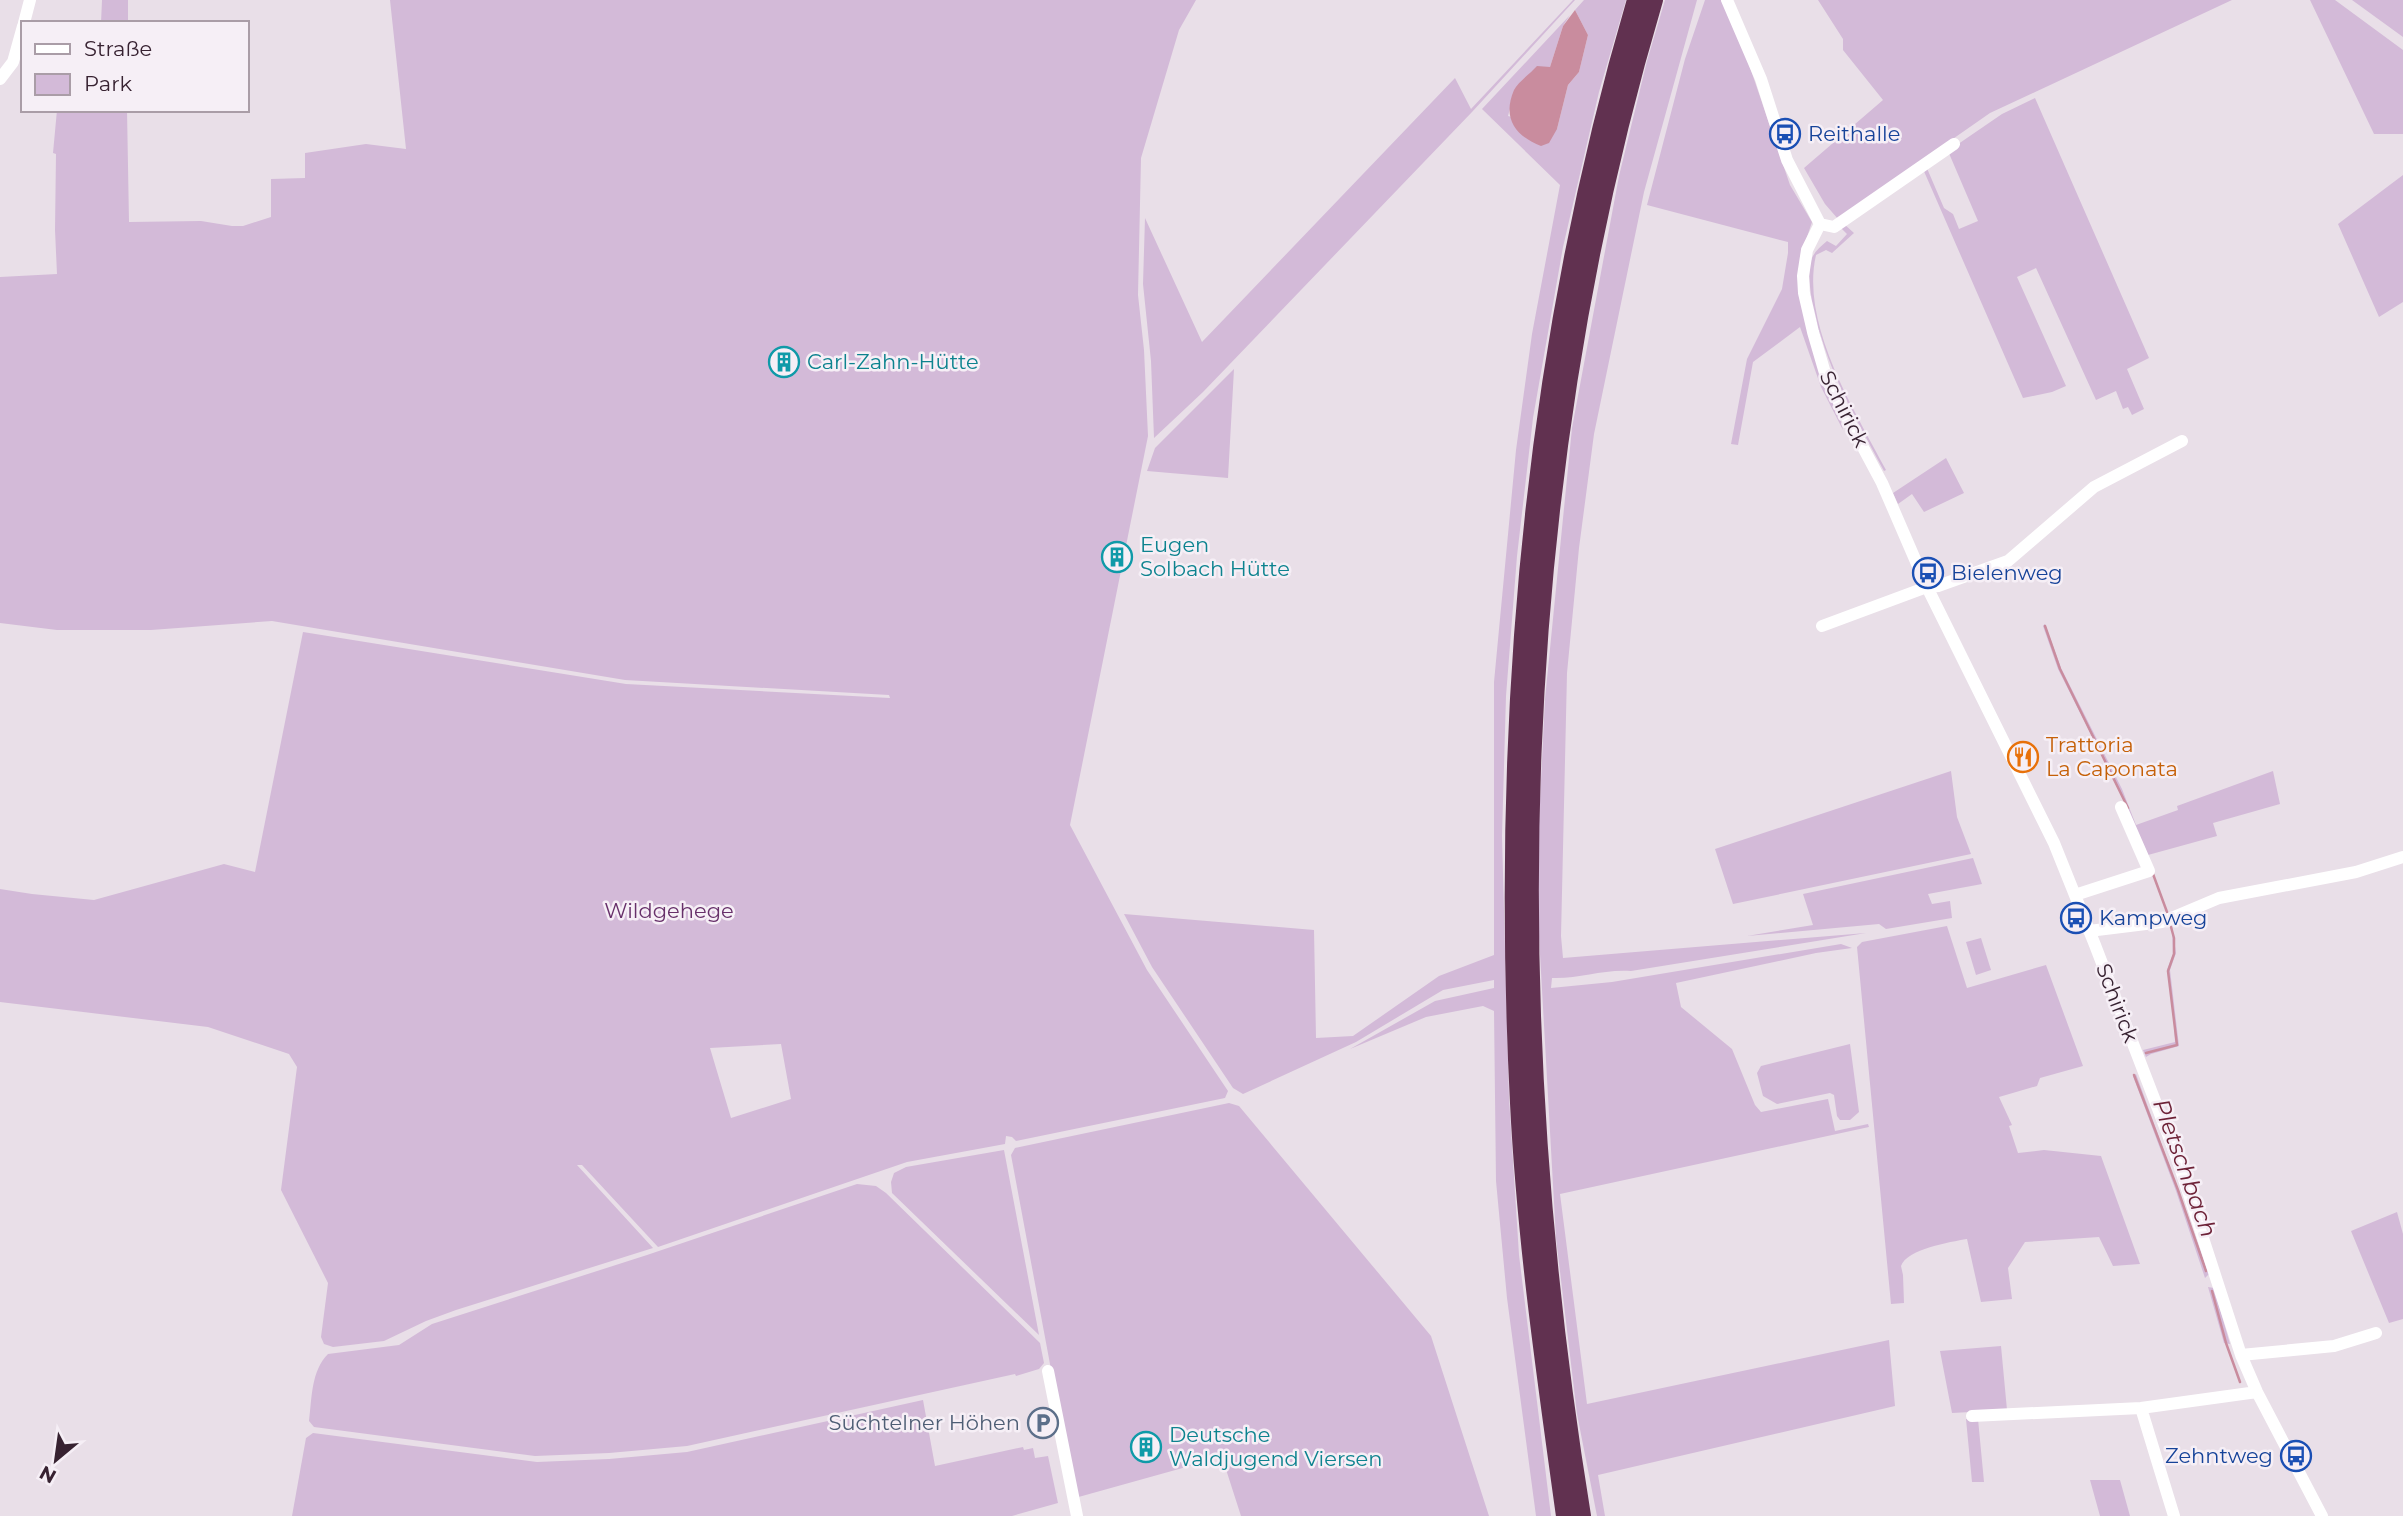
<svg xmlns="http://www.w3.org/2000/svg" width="2403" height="1516" font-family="Montserrat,sans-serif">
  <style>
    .green { fill: #d3bad8; fill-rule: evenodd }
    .water { fill: #c98c9e }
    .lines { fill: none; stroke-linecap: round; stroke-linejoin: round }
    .stream { stroke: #c98c9e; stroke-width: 2.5 }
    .minor { stroke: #fff; stroke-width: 12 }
    .highway { stroke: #613150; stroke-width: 18 }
    .labels { text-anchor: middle; stroke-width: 5; stroke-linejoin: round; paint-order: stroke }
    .transit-label { font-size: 21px; fill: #164399; stroke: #f6eff6; text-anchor: start }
    .culture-label { font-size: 21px; fill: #0d838f; stroke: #f6eff6; text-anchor: start }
    .street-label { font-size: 21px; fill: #372231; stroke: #f6eff6 }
    .food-label { font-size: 21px; fill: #c56008; stroke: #f6eff6; text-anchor: start }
    .park-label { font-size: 21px; fill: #67306a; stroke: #f6eff6 }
    .service-label { font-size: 21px; fill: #4e5e75; stroke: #f6eff6; text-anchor: end }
    .water-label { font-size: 23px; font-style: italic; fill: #6d2237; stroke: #f6eff6 }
  </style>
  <rect width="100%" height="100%" fill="#e9dfe8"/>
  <path class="green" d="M102,0h26v23h-27z
    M390,0h806l-17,30 -38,128 -3,137 6,55 4,86 -78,389 77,145 81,121 -3,7 -209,43 -4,-4 -6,-1 -1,8 -98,18 -249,85 -76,-82h-5l76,83 -197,62 -30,11 -42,20 -51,6 -9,-3 -3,-7 7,-54 -47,-93 16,-123 -8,-13 -81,-27 -208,-25v-113l32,5 62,6 130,-36 31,8 48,-240 323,52 264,14 -1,-3 -264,-15 -353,-59 -121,9h-94l-57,-7v-346l57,-3 -2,-44 1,-76 -3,-1 4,-43h70l2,112 72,-1 31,5h11l28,-9v-38l34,-1v-25l61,-9 40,5zM781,1044l10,55 -60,19 -21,-70z
    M1573,0h2l-103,112 -269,280 -49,46 -3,-77 -8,-77 2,-66 57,124 253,-264 16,31z
    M1584,0h42l-27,92 -36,155 -30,171 -16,138 -11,140 -4,140 7,262 10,157 32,261h-15l-29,-218 -11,-117 -2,-170 -11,-5 -57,11 -76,32 85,-48 59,-13v-8l-51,10 -87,52 -113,52 -10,-6 -81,-121 -28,-53 190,16 2,108 37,-2 86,-60 55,-21v-273l22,-232 16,-116 28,-149 -78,-76 88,-94 -7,11 -13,41 -35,22 -7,27 49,13 11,-44 11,-13 9,-37 -13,-25z
    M1665,0h32l-53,192 -50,242 -15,114 -12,125 -6,263 2,22 303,-25 -235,38c-28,-2 -52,8 -79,7l-1,10 61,-6 229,-38 11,4 -36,5 -140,30 5,24 51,42 23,56 6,7 67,-13 7,32 33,-7 1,3 -309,67 27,210 302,-64 6,66 -297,69 7,41h-8l-20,-102 -21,-176 -20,-355 9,-184 27,-271 47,-252 28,-115z
    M1705,0h16l19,38 50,147 22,37 -11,33 42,175 -22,-43 -21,-60 -47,35 -15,83 -7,-1 16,-85 35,-70 6,-36v-11l-141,-37 38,-146z
    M1818,0h414l-242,113 -152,106 -13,-15 -21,-36 79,-68 -40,-50v-11z
    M2310,0h25l68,50v84h-29z
    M2352,0h51v37z
    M2035,98l114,260 -22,11 17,40 -12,6 -4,-8 -5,2 -7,-18 -20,9 -60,-132 -19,9 49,109 -14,6 -29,6 -100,-229 3,-3 18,42 9,6 6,15 19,-8 -30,-70 54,-37z
    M2403,175v127l-24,15 -41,-93z
    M1844,224l10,9 -22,20 -6,-3 -10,5c-16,70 39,156 70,215l-2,1c-32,-60 -58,-102 -72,-170 -2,-13 -5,-31 0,-43 3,-7 9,-12 15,-17l9,5 11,-12 -7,-7z
    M1234,369l-6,109 -81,-7 8,-23z
    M1946,458l18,35 -40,19 -12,-18 -14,10 -5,-11z
    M2045,624l16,44 61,121 14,36 42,-15 -1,-4 96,-35 7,33 -67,19 4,13 -69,19 -29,-65 -61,-121 -15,-43z
    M1951,771l6,46 14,37 -238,50 -18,-55z
    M1973,858l9,26 -54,10 4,10 18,-3 2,17 -66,11 -7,-5 -132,12 66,-11 -10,-31z
    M2172,925l4,28 -6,17 9,76 -28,8 -5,3 -3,-7 32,-8 -2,-34 -6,-38 6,-16z
    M1947,926l20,62 79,-23 37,101 -43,12 -3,8 -38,11 13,28 -3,1 9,27 26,-3 57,6 39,108 -27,2 -14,-29 -74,5 -17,26 4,31 -31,3 -14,-63c-17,3 -60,10 -66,27l2,9 1,28 -13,1 -34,-357 5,-5z
    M1981,938l10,32 -15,5 -10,-33z
    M1850,1044l9,68 -9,8h-10l-3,-4 -3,-21 -4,-2 -53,11 -14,-8 -6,-23 4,-7z
    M2136,1074l73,200 -4,4 -29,-87 -43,-115z
    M1229,1103l10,3 192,230 58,180h-248l-19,-59 -147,41 -64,-343 4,-7z
    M1004,1150l35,185 -147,-142 -1,-11 3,-9 12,-6z
    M857,1184l19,2 10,7 154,150 4,20 -5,6 -23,7 -1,-2 -328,72 -78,7 -74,3 -221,-29 -5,-6c3,-23 2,-50 19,-67l71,-9 33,-21 215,-69z
    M2397,1212l6,22v85l-14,4 -38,-92z
    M2208,1287l6,1 16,56 -6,-1z
    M2001,1346l6,64 -55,3 -12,-62z
    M923,1400l12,66 88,-19 1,3 9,-2 2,10 13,-2 10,47 -46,13h-720l14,-78 7,-5 224,29 72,-3 78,-7z
    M1966,1419h12l6,63h-12z
    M2090,1480h30l10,36h-30z"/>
  <path class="water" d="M1575,10l13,25 -9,37 -11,13 -11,44 -8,14 -8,3c-26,-10 -39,-28 -27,-56 4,-8 17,-17 23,-24l13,1 13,-41z"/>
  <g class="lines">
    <path class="stream" d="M2045,626l15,43 68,139
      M2153,874l14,38
      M2146,1053l31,-8 -9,-74 6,-17v-16l-3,-11
      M2134,1075l44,115 28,81
      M2212,1291l14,52 14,39"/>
    <path class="minor" d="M1727,0l34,79 26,81 33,64 -13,26 -4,26 1,17 9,39 14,48 55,103 45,104 127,256 41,102 82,213 64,197 16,37 65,124
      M24,23l6,-23
      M0,79l13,-17 10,-36
      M1820,224l14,3 120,-83
      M1822,626l105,-39 11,-1 70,-25 86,-74 88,-46
      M2075,895l74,-24 -28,-64
      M2089,931l73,-9 57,-24 137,-26 47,-15
      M2241,1355l93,-9 42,-13
      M1048,1371l29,145
      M2141,1408l33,108
      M1972,1416l169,-8 116,-16"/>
    <path class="highway" d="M1565,1516c-19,-137 -39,-274 -46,-413 -19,-372 11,-745 117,-1103
      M1582,1516c-82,-504 -74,-1024 72,-1516"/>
  </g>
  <defs>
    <g id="bus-ring" transform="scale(1.575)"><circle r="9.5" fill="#f6eff6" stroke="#1a4fb4" stroke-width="1.5"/><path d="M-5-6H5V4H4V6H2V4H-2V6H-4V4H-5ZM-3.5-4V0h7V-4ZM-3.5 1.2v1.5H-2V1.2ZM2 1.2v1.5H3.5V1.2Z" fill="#1a4fb4"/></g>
    <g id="building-ring" transform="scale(1.575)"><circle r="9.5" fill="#f6eff6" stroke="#0f9aa8" stroke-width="1.5"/><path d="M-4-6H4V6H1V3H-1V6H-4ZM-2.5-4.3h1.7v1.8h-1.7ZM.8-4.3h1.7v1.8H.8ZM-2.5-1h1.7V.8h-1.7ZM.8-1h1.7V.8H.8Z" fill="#0f9aa8"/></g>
    <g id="restaurant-ring" transform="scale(1.575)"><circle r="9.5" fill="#f6eff6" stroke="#e8710a" stroke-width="1.5"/><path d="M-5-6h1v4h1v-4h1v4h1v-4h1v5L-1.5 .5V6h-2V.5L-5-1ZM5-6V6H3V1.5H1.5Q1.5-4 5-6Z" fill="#e8710a"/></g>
    <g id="parking-ring" transform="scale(1.575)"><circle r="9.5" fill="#f6eff6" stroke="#5c6f8a" stroke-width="1.5"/><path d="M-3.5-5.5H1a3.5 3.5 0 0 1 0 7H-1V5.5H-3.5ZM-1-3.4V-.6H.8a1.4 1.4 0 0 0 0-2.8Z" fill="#5c6f8a"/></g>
  </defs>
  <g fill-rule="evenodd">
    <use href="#bus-ring" x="1785" y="134"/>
    <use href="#building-ring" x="784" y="362"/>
    <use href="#building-ring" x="1117" y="557"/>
    <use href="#bus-ring" x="1928" y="573"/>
    <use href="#restaurant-ring" x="2023" y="757"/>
    <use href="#bus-ring" x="2076" y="918"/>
    <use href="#parking-ring" x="1043" y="1423"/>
    <use href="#building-ring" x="1146" y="1447"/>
    <use href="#bus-ring" x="2296" y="1456"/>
  </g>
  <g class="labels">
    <g class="transit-label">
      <text x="1808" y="141">Reithalle</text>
      <text x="1951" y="580">Bielenweg</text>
      <text x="2099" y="925">Kampweg</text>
      <text x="2273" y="1463" text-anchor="end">Zehntweg</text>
    </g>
    <g class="culture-label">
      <text x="807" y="369">Carl-Zahn-Hütte</text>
      <text x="1140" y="552">Eugen<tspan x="1140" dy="24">Solbach Hütte</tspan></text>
      <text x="1169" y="1442">Deutsche<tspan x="1169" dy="24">Waldjugend Viersen</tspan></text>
    </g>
    <g class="street-label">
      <text transform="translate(1844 409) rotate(63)" y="7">Schirick</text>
      <text transform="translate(2117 1003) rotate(69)" y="7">Schirick</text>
    </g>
    <g class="food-label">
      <text x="2046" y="752">Trattoria<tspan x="2046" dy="24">La Caponata</tspan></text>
    </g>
    <g class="park-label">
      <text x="669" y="918">Wildgehege</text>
    </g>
    <g class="service-label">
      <text x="1020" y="1430">Süchtelner Höhen</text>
    </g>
    <g class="water-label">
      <text transform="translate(2185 1168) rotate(70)" y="8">Pletschbach</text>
    </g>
  </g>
  <rect x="21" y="21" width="228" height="91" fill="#f6eff6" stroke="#aa9da7" stroke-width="2"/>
  <rect x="35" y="44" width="35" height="10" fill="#ffffff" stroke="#aa9da7" stroke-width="2"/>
  <text x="84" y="56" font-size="21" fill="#372231">Straße</text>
  <rect x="35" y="74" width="35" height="21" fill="#d3bad8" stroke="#aa9da7" stroke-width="2"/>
  <text x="84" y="91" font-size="21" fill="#372231">Park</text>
  <g transform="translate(56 1460) rotate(209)" stroke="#f6eff6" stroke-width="5" paint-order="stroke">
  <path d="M0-5L12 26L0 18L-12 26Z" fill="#372231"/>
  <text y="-10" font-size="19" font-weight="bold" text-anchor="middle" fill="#372231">N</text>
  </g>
</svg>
